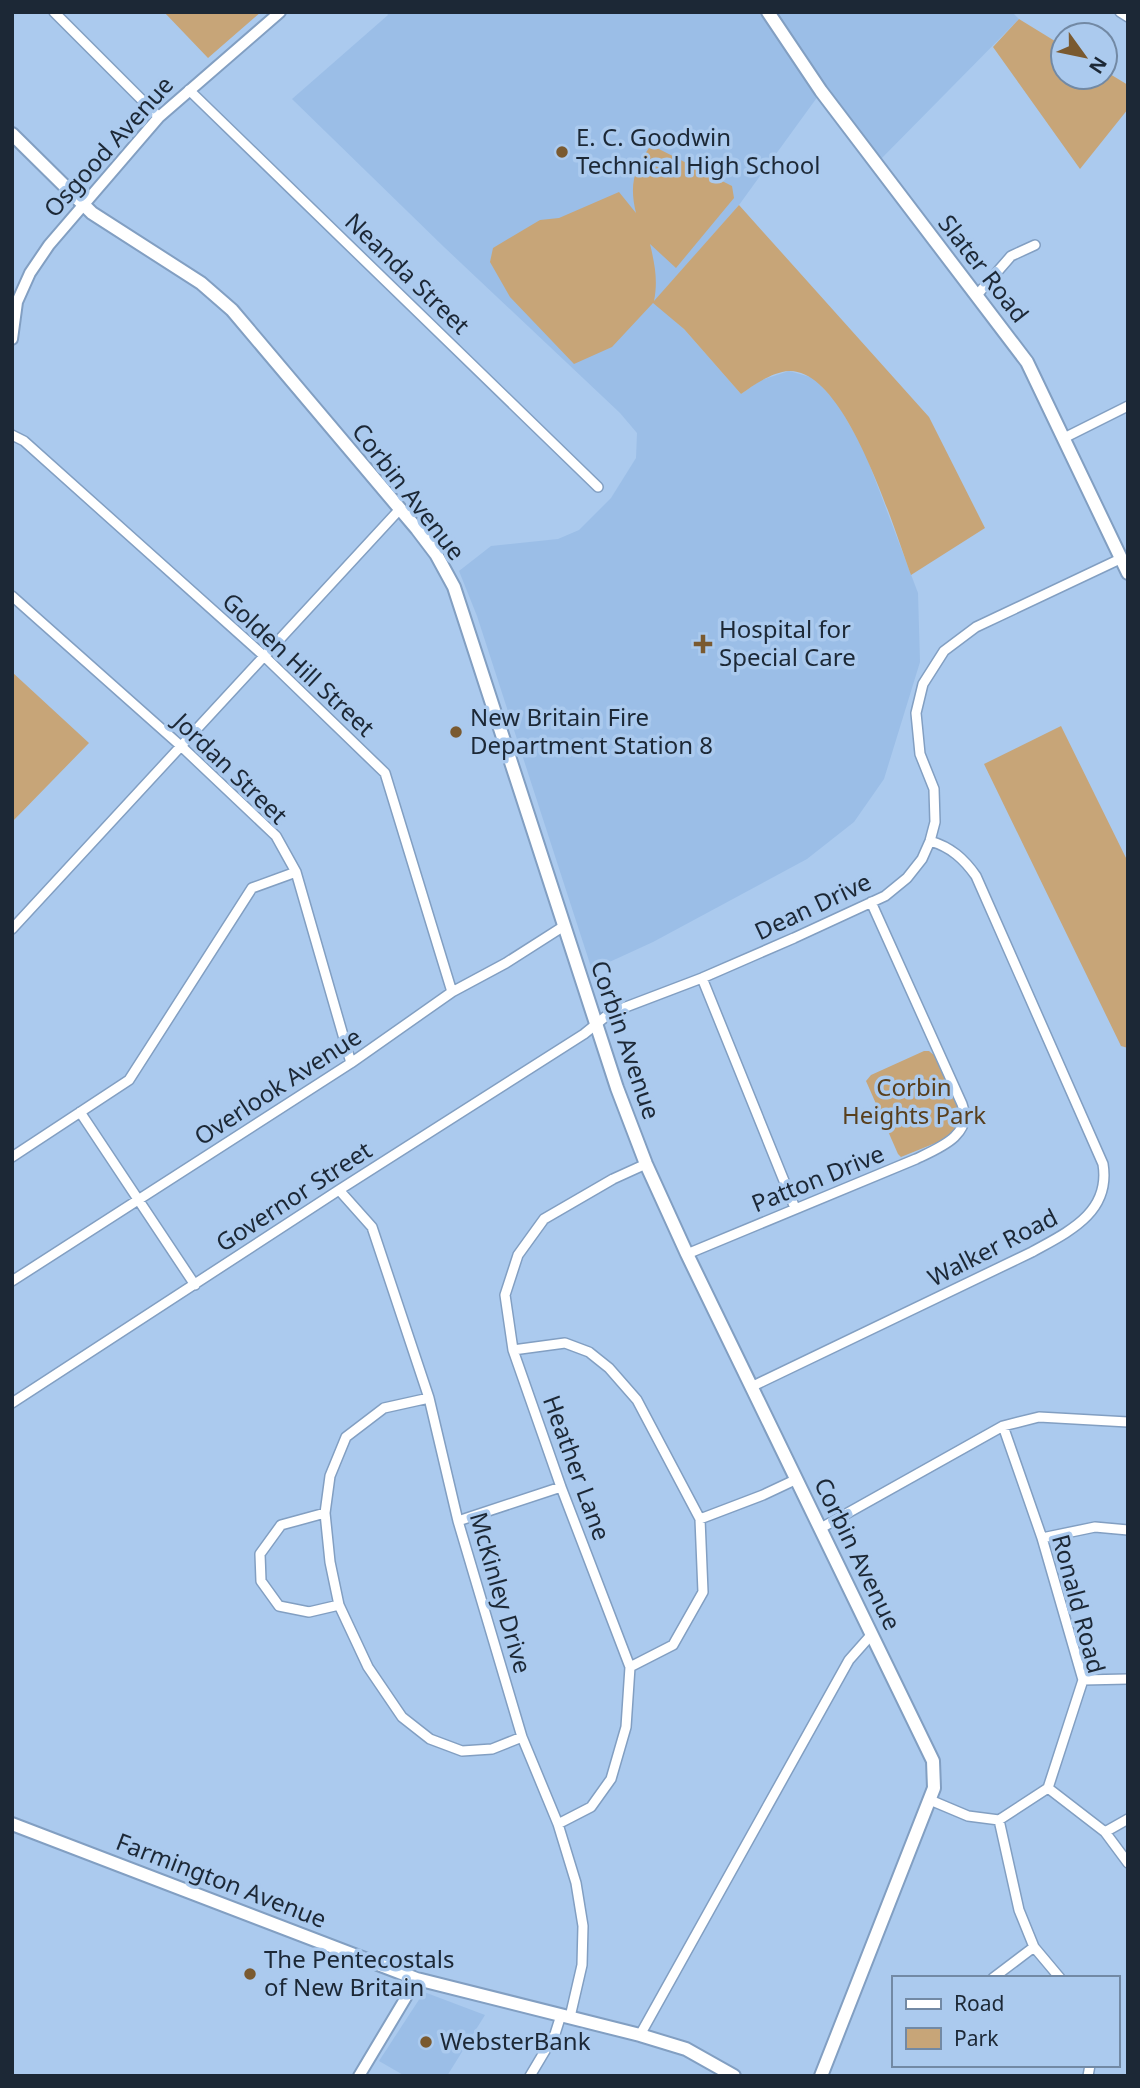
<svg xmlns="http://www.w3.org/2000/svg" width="1140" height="2088" font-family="'Noto Sans',sans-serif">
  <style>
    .built { fill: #9bbee7 }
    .green { fill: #c7a578 }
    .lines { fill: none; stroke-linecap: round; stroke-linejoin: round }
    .minor-casing { stroke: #829fc2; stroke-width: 12 }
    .tertiary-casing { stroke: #829fc2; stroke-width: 14 }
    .secondary-casing { stroke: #829fc2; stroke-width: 16 }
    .minor { stroke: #fff; stroke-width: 9 }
    .tertiary { stroke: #fff; stroke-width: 10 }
    .secondary { stroke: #fff; stroke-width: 12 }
    .poi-dot { fill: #7a5a30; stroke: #abcaee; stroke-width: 2.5 }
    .labels { text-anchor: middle; stroke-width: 7; stroke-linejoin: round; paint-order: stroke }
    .poi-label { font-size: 24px; fill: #1c2836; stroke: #abcaee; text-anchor: start }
    .street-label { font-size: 24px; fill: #1c2836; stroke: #abcaee }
    .park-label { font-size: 24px; fill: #583f1d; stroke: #abcaee }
  </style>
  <rect width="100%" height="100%" fill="#abcaee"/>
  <path class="built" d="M386,12h626l7,7 -143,145 -55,-72 -82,113 -85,97 30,27 57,65 20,-14 28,-9 25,7 23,25 27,47 54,143 2,69 -36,117 -30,43 -47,37 -154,83 -61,28 -115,-354 -18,-45 32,-25 67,-7 21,-9 32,-32 25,-40 1,-25 -17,-20 -176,-166 -152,-148 96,-84z
    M424,1992l61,23 -38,61h-42l-26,-15z"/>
  <path class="green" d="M164,12h97l-53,46z
    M1019,19l44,27v31h42v-6l23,14v24l-48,60 -87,-122z
    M651,145l81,41 2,12 -58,70 -26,-24c5,21 8,37 4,57l85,-96 190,212 56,111 -74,47c-17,-45 -64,-206 -122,-204 -17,1 -35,14 -48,23l-57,-65 -31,-26 -41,44 -38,17 -64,-67 -20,-35 3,-14 47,-28 19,-2 60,-26 17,21c-7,-29 -2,-44 15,-68z
    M12,672l77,71 -77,79z
    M1061,726l67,136v186l-7,-2 -137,-282z
    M924,1051h5l6,5 22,50 2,19 -11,13 -47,19 -3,-3 -32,-73 5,-6z"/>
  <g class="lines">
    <g class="minor-casing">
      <path id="minor" d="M54,12l105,105
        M1120,12l8,5
        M189,90l409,397
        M977,295l34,-39 24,-11
        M12,435l12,6 240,215 121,117 67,219
        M1064,438l64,-32
        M12,596l170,151 94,89 20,36 55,191
        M12,929l388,-420
        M702,978l93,230
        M80,1112l115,173
        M12,1157l117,-77 123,-192 44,-16
        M339,1190l33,37 57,171 29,123 64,216 36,87 18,59 7,43 -1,39 -12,52
        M687,1254l229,-95c23,-11 58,-24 46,-55l-91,-202
        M12,1281l339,-218 101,-71 54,-29 58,-37
        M513,1350l52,-7 24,9 20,16 28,32 63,119 3,73 -30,53 -43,22
        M751,1387l281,-135c36,-20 79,-39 71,-88l-127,-288c-12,-17 -25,-29 -46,-35
        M429,1398l-45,10 -38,29 -16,39 -5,37 5,49 9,43 29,62 34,50 28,22 32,12 30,-2 30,-12
        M12,1403l327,-213 245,-156 26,-21 92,-35 92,-40 91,-42 22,-18 15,-19 8,-18 5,-19 -1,-33 -14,-35 -4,-41 7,-29 21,-33 32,-24 144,-68
        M325,1513l-44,12 -21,29 1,27 18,25 30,6 30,-7
        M700,1519l63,-24 34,-16
        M458,1521l103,-34
        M821,1528l182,-102 36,-9 89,5
        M1042,1538l53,-11 33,3
        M1083,1680l45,-1
        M1048,1788l57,44 23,31
        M930,1800l38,16 31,4 49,-32 35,-108 -41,-142 -39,-112
        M999,1820l20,90 15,37 26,31
        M558,1824l33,-17 20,-28 15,-52 4,-60 -69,-180 -48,-137 -8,-55 13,-40 26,-36 69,-40 33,-15
        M1105,1832l23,-13
        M993,1978l41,-31
        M640,2035l209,-375 23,-26
        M530,2076l25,-42 6,-19
        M1088,2076l2,-11"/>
    </g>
    <g class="tertiary-casing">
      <path id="tertiary" d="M12,339l5,-37 13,-29 19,-28 110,-128 121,-105
        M359,2076l58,-97"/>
    </g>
    <g class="secondary-casing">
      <path id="secondary" d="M768,12l53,79 206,271 101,211
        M12,134l80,79 109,70 31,27 185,219 19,25 18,33 163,501 29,76 41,90 246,507 1,27 -113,288
        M12,1824l405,155 223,56 46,14 48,27"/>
    </g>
    <use href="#minor" class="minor"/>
    <use href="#tertiary" class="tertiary"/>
    <use href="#secondary" class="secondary"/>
  </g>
  <g class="poi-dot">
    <circle cx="562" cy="152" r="7"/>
    <path d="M699.5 633.5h7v7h7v7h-7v7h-7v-7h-7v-7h7z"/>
    <circle cx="456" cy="732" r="7"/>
    <circle cx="250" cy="1974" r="7"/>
    <circle cx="426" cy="2042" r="7"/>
  </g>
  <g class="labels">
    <g class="poi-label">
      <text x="576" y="146">E. C. Goodwin<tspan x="576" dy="28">Technical High School</tspan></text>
      <text x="719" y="638">Hospital for<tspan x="719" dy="28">Special Care</tspan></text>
      <text x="470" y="726">New Britain Fire<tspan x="470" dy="28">Department Station 8</tspan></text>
      <text x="264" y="1968">The Pentecostals<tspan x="264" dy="28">of New Britain</tspan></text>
      <text x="440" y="2050">WebsterBank</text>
    </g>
    <g class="street-label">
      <text transform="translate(109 147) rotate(-48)" y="8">Osgood Avenue</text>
      <text transform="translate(983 269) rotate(52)" y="8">Slater Road</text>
      <text transform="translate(407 274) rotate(44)" y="8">Neanda Street</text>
      <text transform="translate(408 492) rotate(52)" y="8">Corbin Avenue</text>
      <text transform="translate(298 665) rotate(43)" y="8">Golden Hill Street</text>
      <text transform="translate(230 769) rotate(44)" y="8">Jordan Street</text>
      <text transform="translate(813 907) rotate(-25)" y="8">Dean Drive</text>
      <text transform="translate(625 1040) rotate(71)" y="8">Corbin Avenue</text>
      <text transform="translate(278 1087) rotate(-33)" y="8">Overlook Avenue</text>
      <text transform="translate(818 1179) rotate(-22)" y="8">Patton Drive</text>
      <text transform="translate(294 1197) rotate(-33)" y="8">Governor Street</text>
      <text transform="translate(993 1248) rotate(-27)" y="8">Walker Road</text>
      <text transform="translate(576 1468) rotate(70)" y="8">Heather Lane</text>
      <text transform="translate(857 1554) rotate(64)" y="8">Corbin Avenue</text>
      <text transform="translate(500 1593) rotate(74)" y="8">McKinley Drive</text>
      <text transform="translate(1078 1604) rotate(75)" y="8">Ronald Road</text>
      <text transform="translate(221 1881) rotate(21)" y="8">Farmington Avenue</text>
    </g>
    <g class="park-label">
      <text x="914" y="1096">Corbin<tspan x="914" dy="28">Heights Park</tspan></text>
    </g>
  </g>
  <rect width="1140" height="2088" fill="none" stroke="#1c2836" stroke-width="28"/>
  <rect x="892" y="1976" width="228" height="91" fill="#abcaee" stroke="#7289a4" stroke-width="2"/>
  <rect x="906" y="1999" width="35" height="10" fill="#ffffff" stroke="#7289a4" stroke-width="2"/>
  <text x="954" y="2011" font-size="21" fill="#1c2836">Road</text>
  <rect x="906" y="2028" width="35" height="21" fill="#c7a578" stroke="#7289a4" stroke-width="2"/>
  <text x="954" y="2046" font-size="21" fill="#1c2836">Park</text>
  <g transform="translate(1084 56) rotate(123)"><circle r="33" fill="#abcaee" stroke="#7289a4" stroke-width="2"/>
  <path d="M0-5L12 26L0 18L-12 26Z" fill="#7a5a30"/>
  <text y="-10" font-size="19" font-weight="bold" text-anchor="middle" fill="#1c2836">N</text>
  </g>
</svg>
